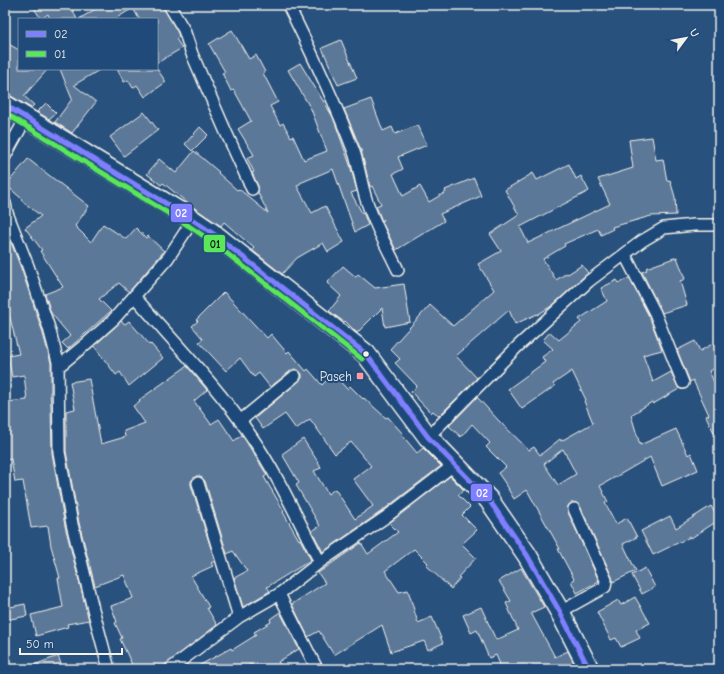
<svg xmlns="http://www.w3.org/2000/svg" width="724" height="674" font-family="'Comic Neue',sans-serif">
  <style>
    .building { fill: #5b7899; stroke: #f4f1e8; fill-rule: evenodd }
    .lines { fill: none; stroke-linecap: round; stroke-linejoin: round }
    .minor-casing { stroke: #f4f1e8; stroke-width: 14 }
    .trunk-casing { stroke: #f4f1e8; stroke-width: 22 }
    .minor { stroke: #1f4a7a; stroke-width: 11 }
    .trunk { stroke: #1f4a7a; stroke-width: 19 }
    .bus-1-casing { stroke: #1f4a7a; stroke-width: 8 }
    .bus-2-casing { stroke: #1f4a7a; stroke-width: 8 }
    .bus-1 { stroke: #8080ff; stroke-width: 5 }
    .bus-2 { stroke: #5ae75a; stroke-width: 5 }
    .bus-dot { fill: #f4f1e8; stroke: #1f4a7a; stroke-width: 1.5 }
    .poi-dot { fill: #ff9aa2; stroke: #1f4a7a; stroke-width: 1.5 }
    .labels { text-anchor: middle; stroke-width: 4; stroke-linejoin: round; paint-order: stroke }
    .poi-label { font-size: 13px; fill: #f4f1e8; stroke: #1f4a7a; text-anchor: end }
    .line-badge { stroke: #1f4a7a; stroke-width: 1.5 }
    .badge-label { font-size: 11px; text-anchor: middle; font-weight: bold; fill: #fff }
    .pale-badge-label { font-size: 11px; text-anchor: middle; font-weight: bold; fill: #111 }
  </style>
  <rect width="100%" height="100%" fill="#28517e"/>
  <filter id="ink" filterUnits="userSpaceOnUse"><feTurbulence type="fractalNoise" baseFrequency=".025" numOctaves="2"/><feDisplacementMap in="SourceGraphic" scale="8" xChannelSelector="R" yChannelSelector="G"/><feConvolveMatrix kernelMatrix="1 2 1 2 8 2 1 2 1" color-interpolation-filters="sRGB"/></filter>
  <g filter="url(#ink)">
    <path class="building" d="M32,5h38l7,14h-27l-2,-5 -7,5z
      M102,5h60l16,28 1,4 -3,2 6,9 -25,15v-44h-18l-6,-11 -18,11h-36z
      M232,30l17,29 7,-4 9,17 -2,1 15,29 -8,4 10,19 3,-2 8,14 2,-1 11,24 23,-9 -16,-42 -23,-39 12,-7 33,54 17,48 7,26 -6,2 11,20 1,-1 5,13 -13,7 -22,-63 -33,14v1l-3,2 15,27 13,-7 19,36 -16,10 -5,-9 -26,15 -15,16 -30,-24 2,-2 -30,-26 -3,4 -31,-21 -27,-22 -2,2 -14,-11 12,-15 17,14 18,-22 25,21 -1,1 19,17 2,-1 29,24 -10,-20v-7l-6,-13 2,-1 -7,-14 7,-3 -16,-26 13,-8 -17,-31 -3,1 -9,-18 3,-1 -16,-28z
      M341,40l16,38 -19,7 -16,-37z
      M5,42l14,8v19h29l-24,27 10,9 -3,3 -20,-12 -6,-2z
      M60,69h41l-27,16 22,17 -24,31 -17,-11 17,-23z
      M117,69h40l9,13 -21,15 -8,-12 -4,3 -5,-8 -4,2z
      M371,99l12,32 9,-4 3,7 23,-9 9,20 -29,12 5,12 -10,5 10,22 17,-10 9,16 17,-10 -1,-2 29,-12 7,18 -41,18 4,7 -48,29 -14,-28 2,-3 -2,2 -6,-15 5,-2 -9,-18 -2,1 -9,-37 -17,-41z
      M46,103l10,10 -7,6 -12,-7z
      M144,112l14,18 -34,26 -14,-19z
      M200,127l8,8 -16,16 -7,-7z
      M652,137l4,23 7,-1 4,22 3,-1 5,17 1,18 -25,1 -39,11 1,2 -12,6 -3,-6 -34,15 1,2 -22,13 13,21 11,-7 1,1 14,-9 6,8 -35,32 -16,10v-1l-22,10 -6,-14 -53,46 21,22 -38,38 -6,-5 -2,2 -20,-21 6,-6 -22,-23 5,-4 -10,-10 40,-44 23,21 41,-36 -16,-26 23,-13 -11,-17 29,-19 -14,-25 28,-17 4,7 32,-16 7,15 5,-3 8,15 -69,36 8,16 82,-39 -12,-25 35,-11 -4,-28z
      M28,159l61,47 -14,20 16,16 12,-18 23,15 10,-11 10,10 2,-2 16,15 -35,41 -10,-9 -20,16 12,12 -43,38 -6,-6 8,-7 -19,-23 -6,-19 18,-7 -23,-36 2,-1 -17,-22 16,-12 -20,-16 1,-1 -16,-14z
      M5,227l16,41 21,62 9,33v29h-1l1,14 1,47 13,73 24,94 -22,4 1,3 -32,9 -5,-21 32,-8 -5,-29h2l-9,-32 -3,-20 -17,2 -8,-47 -8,1 -4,-23 -5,1 -1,-58 22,-2 -3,-25 -12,2 -4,-21 11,-2 -10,-40 -4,1z
      M677,257l8,22 -5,2 7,24 -25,8 -20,-41 5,-2 -1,-2z
      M343,266l13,11 2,-3 17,14 29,-4 6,38 -25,5 -3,-19 -25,25 -12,-12 -1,1 -15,-11 12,-15 -14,-13z
      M629,278l20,38 13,34 -19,5 10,27 18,-10 8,17 -26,15 -1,-2 -21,13 9,30 36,-16 12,26 3,-2 7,17 -36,16 -12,-29 -50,29 8,16 -3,1 11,21 11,-6 10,19 -14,7 13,27 -23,11 -1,-5 -32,-71 -5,-4 -6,3 -2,3 1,4 31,69 -22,12 -6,-12 3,-2 -16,-30h2l-33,-59 -13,9 -6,-10h1l-11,-16 8,-6 -20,-20 4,-4 -18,-19 -11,13 -12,-11 28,-29 22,24 30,29 5,-3 6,8 20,-16 1,2 32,-18 -9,-22 2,-1 -14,-29 -19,13 2,2 -33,23 -14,-20 37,-27 -3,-5 11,-8 -10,-9 7,-8 9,8 22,-18 -2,-3 28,-18 -6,-13 16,-8 2,3zM563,449l13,25 -18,11 -14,-21z
      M224,292l43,46 4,-4 16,19 2,-2 17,20 2,-2 14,16 11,-11 14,15 3,-3 13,13 1,-1 22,20 2,-1 15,17 -1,1 15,18 6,-5 18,18 -59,45 -59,41 -11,-21 8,-5 -24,-41 3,-2 -17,-29 21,-15 17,26 1,3 -7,3 14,23 7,-5 20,30 18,-13 -20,-27 18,-13 -20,-24 -16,12 -25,-35 -14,10 -11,-15 -22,15 -8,-11 44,-37 3,-3v-4l-4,-4 -4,-1 -24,18 -11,-14 -5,4 -14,-19 -14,13 -27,-29 4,-3 -11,-13 6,-5 -2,-1z
      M121,321l4,3 4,-3 21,24 1,-1 12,14 -34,28 -9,-14 -4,3 -22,-29z
      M695,341l5,10 14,-8 5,10v13l-10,5 10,22v50l-13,-27 3,-1 -16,-35 -3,2 -13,-32z
      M187,366l20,24 -13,11 17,23 8,-5 15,22 8,-6 25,40 -3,2 20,34 -1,1 16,28 1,-1 11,21 -44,27 3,4 -27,16 -9,-29 13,-7 -14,-20 -6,3 -22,-73 -5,-5h-4l-5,5v4l24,76 -4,2 2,3 -22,10 18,31 -2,1 10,17 -57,44h-26l-14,-30 2,-1 -7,-15 2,-1 -6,-16 22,-8 -9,-23 -29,11 -16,-63 -13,-72v-40l9,-2 -5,-27 19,-3 12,65 24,-7 -1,-6 21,-8 -12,-17 7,-5 -1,-1z
      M450,476l14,14 -6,5 12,12 -8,8 15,15 -15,14 14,14 -18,19 2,1 -9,11 -25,-24 2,-2 -14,-14 -29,22 14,21 9,-2 10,33 14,-6 11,26 -15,7 -4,-9 -33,11 -9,-27 -48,30 -15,-24 -11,6 -16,-33 33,-21 -7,-10 43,-30 7,11 30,-22 -9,-9z
      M711,506l8,14 -28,18 -1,-1 -37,18 -12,-24 29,-15 6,12z
      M521,568l23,39 -13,6 24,44 13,-6 7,14 -7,4h-66l-6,-14 -7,3 -12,-28 -6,3 -8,-18 18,-8 15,33 22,-10 -12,-27 5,-2 -12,-20z
      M645,568l10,19 -13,7 -10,-19z
      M635,597l15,26 -14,7 4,8 -19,9 -5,-9 -5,2 -14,-28 21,-12 3,5z
      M25,604l2,12 -22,4v-12z
      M280,612l19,37 -21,13 6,7h-29l-4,-5 -9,5h-49l38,-21 1,2 24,-15 -2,-3 17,-10 -1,-3z
      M58,656l5,13h-36l-1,-1z"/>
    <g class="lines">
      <g class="minor-casing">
        <path id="minor" d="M169,5l15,25 8,24 33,76 27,59
          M288,5c24,48 47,97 66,147 5,15 7,31 12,47 8,25 21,48 32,71
          M5,156l21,-38
          M5,203l2,10 21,53 21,62 9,34 1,90 13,72 21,85 16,60
          M625,255l30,58 28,70
          M134,296c39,45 83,90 117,140 27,39 47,84 69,126
          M58,367l28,-23 27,-24 55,-62 25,-38
          M240,421l55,-45
          M428,437l90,-91 71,-65 53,-40 22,-13 30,-3h25
          M198,483l41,134
          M279,594l38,75
          M560,612l45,-25 1,-7 -32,-71
          M170,669l69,-52 40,-23 41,-32 66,-45 69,-53"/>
      </g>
      <g class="trunk-casing">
        <path id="trunk" d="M5,105l188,115 22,15 151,119 62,83 61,63 38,55 33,57 29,57"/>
      </g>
      <use href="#minor" class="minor"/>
      <use href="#trunk" class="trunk"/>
      <g class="bus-1-casing">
        <path id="bus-1" d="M5,105l188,115 22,15 151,119 62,83 61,63 38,55 33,57 29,57"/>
      </g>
      <g class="bus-2-casing">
        <path id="bus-2" d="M5,113l184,113 22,15 151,118"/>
      </g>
      <use href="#bus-1" class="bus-1"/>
      <use href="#bus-2" class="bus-2"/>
    </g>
  </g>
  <circle class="bus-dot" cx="366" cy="354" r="3.5"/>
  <rect class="poi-dot" x="356" y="372" width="8" height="8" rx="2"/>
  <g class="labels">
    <g class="poi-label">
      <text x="352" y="381">Paseh</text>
    </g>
  </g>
  <g class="line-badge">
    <rect x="170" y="203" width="23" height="20" rx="4" fill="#8080ff"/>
    <rect x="203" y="234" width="23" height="19" rx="4" fill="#5ae75a"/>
    <rect x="470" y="483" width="23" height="19" rx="4" fill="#8080ff"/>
  </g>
  <g class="badge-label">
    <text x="181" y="217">02</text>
    <text x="482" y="497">02</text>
  </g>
  <g class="pale-badge-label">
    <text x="215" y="248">01</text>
  </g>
  <rect width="724" height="674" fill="none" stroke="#1f4a7a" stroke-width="20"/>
  <rect x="10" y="10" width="704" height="654" fill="none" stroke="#f4f1e8" stroke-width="1.5" filter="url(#ink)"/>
  <rect x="18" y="18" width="140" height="52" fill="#1f4a7a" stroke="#748da6"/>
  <rect x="26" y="31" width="20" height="6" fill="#8080ff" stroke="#748da6"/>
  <text x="54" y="38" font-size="12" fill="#f4f1e8">02</text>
  <rect x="26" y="51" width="20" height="6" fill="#5ae75a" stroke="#748da6"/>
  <text x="54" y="58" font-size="12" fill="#f4f1e8">01</text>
  <g transform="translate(686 38) rotate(58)" stroke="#1f4a7a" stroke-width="3" paint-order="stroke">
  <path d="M0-3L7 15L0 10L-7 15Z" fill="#f4f1e8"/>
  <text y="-6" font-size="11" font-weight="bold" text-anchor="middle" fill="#f4f1e8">U</text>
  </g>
  <path d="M20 648v6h102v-6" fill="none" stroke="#f4f1e8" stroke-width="2"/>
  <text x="26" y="648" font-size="12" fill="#f4f1e8" stroke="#1f4a7a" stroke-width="3" paint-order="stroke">50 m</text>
</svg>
